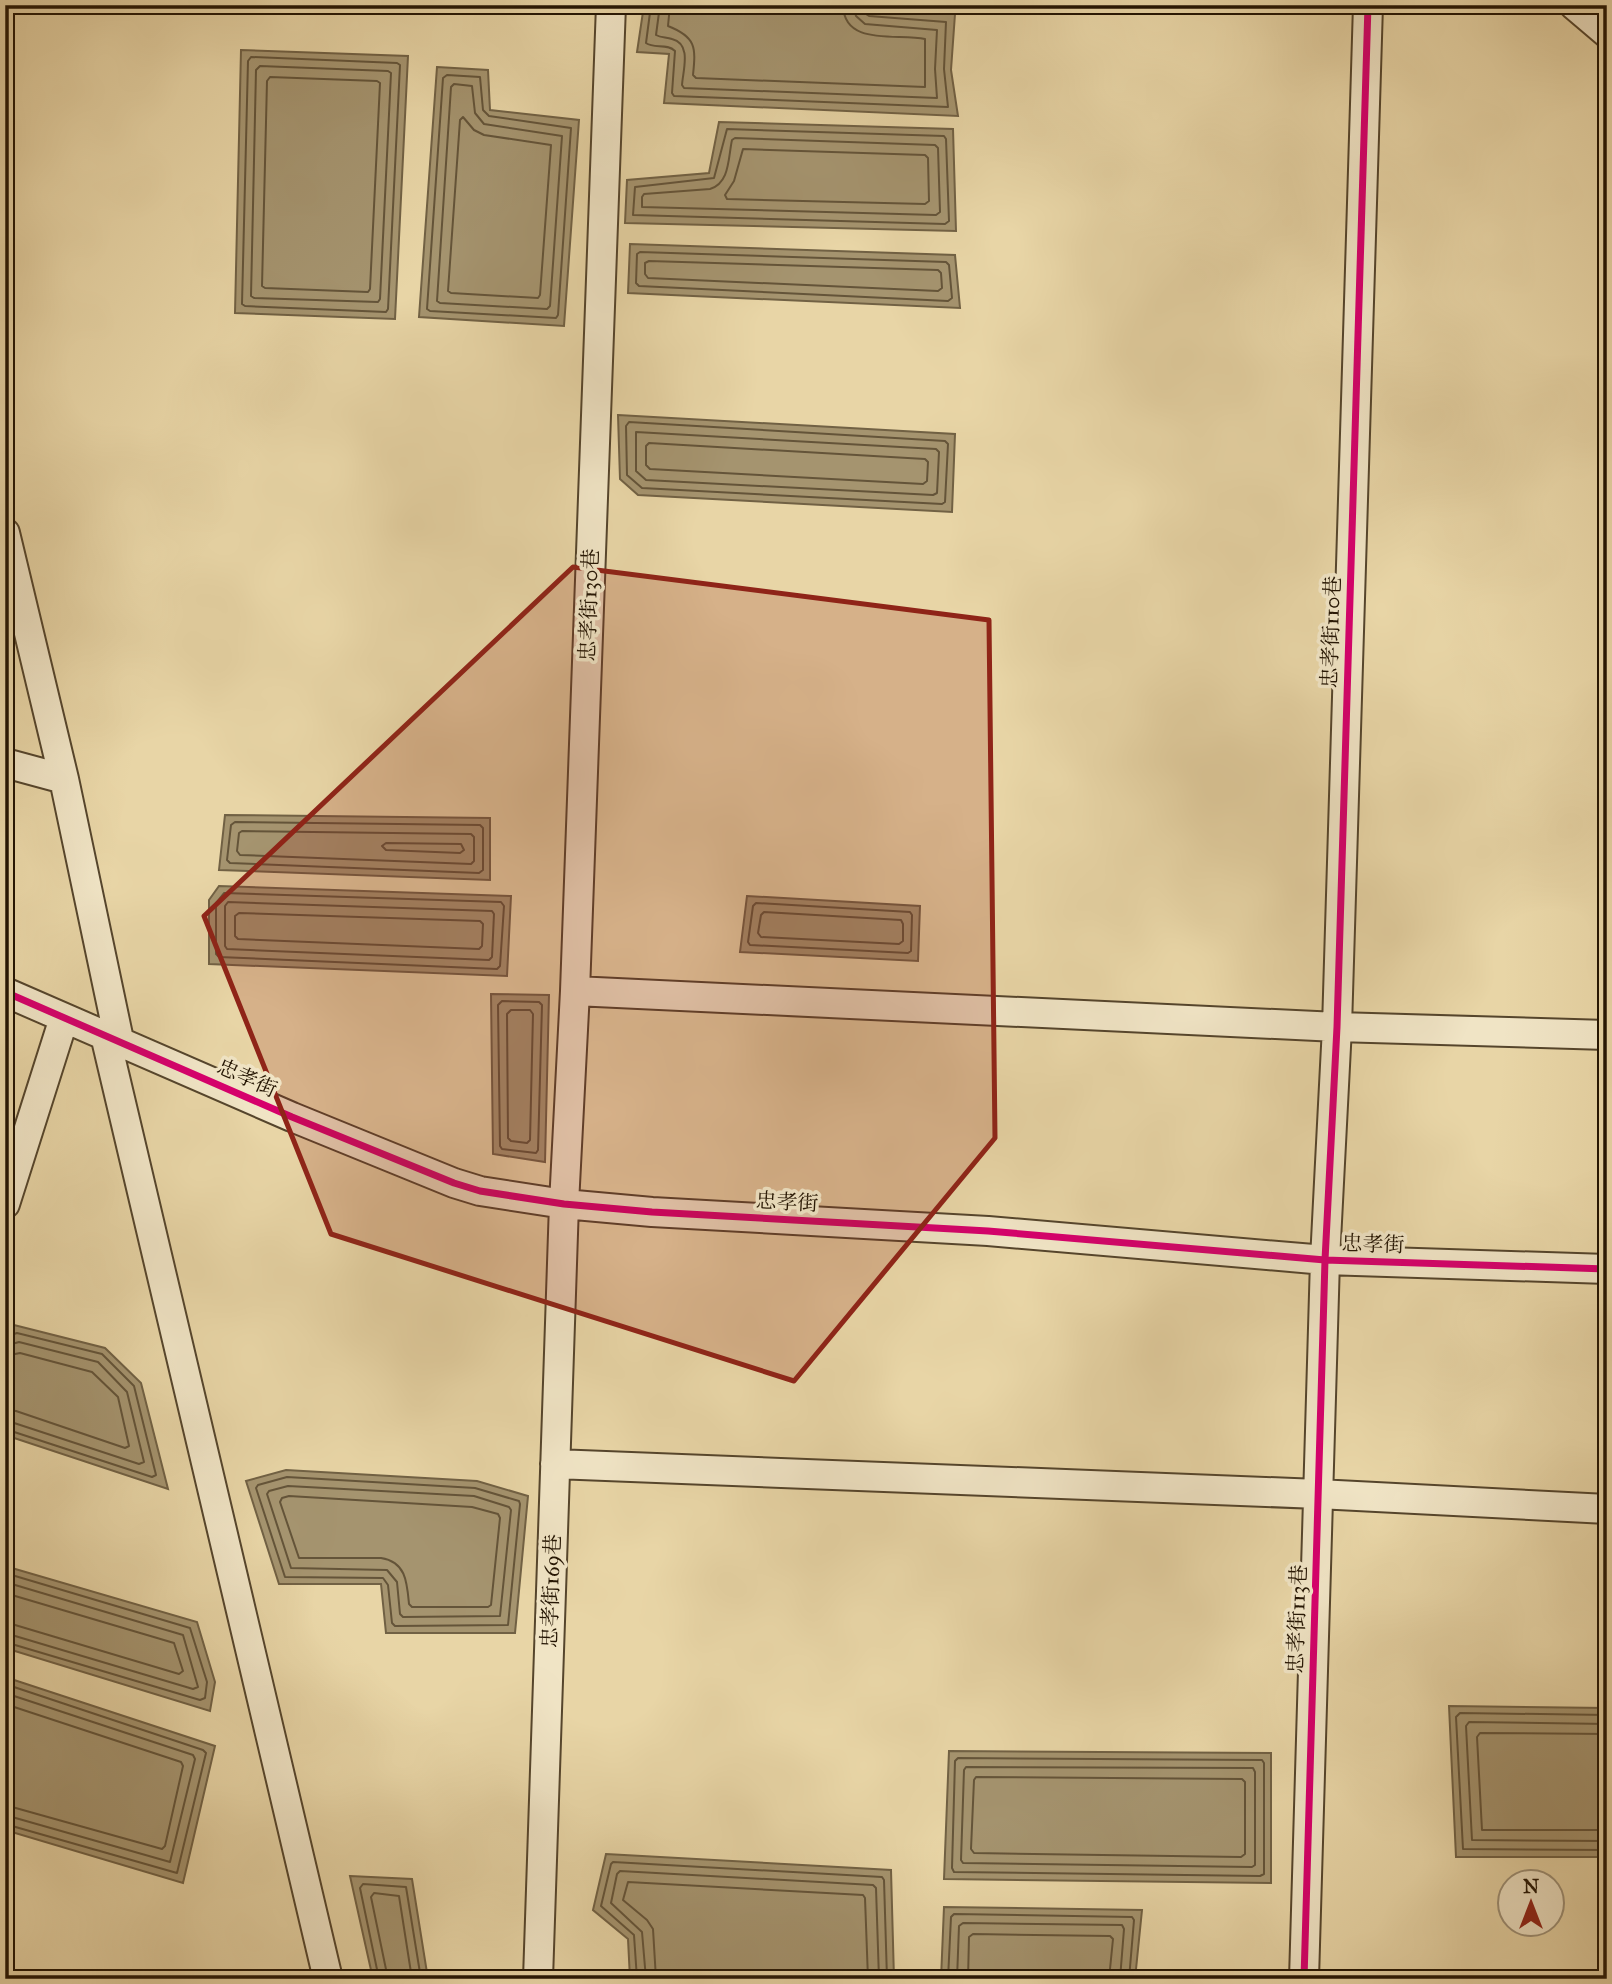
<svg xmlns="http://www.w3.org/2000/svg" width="1612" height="1984" font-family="'IM FELL Great Primer','Noto Serif TC',serif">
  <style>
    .water { fill: #a5946f; stroke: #716144; stroke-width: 2 }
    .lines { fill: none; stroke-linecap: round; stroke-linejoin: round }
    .shore { stroke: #645439; stroke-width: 2 }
    .minor-casing { stroke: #55452c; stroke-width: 32 }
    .minor { stroke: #f0e4c5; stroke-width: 28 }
    .cycleway-casing { stroke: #f0e4c5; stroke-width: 11 }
    .cycleway { stroke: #d6006c; stroke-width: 7 }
    .marked { fill: #8f2418; fill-opacity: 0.2; stroke: #8f2418; stroke-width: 5; stroke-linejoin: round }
    .labels { text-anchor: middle; stroke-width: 7; stroke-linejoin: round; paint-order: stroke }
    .street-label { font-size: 21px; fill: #241503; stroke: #f0e4c5 }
  </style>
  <rect width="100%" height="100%" fill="#e8d5a6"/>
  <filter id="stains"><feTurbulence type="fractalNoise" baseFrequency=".00286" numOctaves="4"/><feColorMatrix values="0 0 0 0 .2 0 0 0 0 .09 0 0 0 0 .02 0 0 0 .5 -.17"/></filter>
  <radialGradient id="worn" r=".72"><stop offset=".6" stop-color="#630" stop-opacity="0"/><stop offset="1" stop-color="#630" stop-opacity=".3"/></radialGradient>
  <path class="water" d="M644,5h172l139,9 -4,56 7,46 -294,-13 5,-49 -32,-2z
    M241,50l167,6 -13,263 -160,-6z
    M437,67l51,3 2,40 89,10 -15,206 -145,-9z
    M719,122l234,7 3,102 -331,-8 2,-43 82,-7z
    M630,244l325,11 5,53 -332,-15z
    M618,415l337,19 -3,78 -314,-17 -18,-16z
    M225,815l265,3v62l-271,-10z
    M219,886l292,10 -4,80 -298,-12v-64z
    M747,896l173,10 -2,55 -178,-9z
    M491,994l58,1 -4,167 -52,-8z
    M10,1324l95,24 36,35 27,106 -163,-54v-93z
    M286,1470l191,11 51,15 -13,137h-129l-5,-49h-102l-33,-103z
    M5,1566l192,56 18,60 -5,29 -205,-63z
    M5,1677l210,69 -32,137 -178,-53z
    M1449,1706l158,2v149h-151z
    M949,1751l322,2v130l-327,-4z
    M606,1854l285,16 3,109h-264l-2,-40 -35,-29z
    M350,1876l62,3 16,100h-55z
    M944,1907l198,3 -7,69h-194z"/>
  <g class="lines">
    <path class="shore" d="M651,5l-5,38c8,6 21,0 29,8l-3,42 2,3 274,11 -4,-38 2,-47 -77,-6 -6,-4 -1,-7
      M660,5l-4,30c5,3 10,2 16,4 20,5 11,31 10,46l2,3 253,10 -2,-29 2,-39 -72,-6 -9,-8 -3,-11
      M670,5l-2,21c28,11 28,21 25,49l3,3 229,9v-48c-27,-6 -81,8 -82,-34
      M251,57l146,6 3,2 -12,244 -2,3 -141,-6 -3,-2 6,-243z
      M260,66l128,5 3,2 -11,226 -2,3 -124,-4 -3,-2 5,-226z
      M447,75l33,2 3,33 6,6 82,12 -13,187 -2,3 -126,-7 -3,-2 16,-231z
      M270,77l107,4 3,2 -10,206 -2,3 -103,-4 -3,-2 5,-205z
      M454,84l18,2 3,27 9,11 78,12 -12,170 -3,3 -107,-6 -3,-2 14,-214z
      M463,117l11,13 10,5 67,10 -11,150 -2,3 -87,-5 -3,-2 12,-171z
      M727,129l217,7 2,3 3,82 -4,3 -312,-9 2,-28 79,-9z
      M735,138l200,7 3,3 2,64 -4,3 -294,-8v-10l2,-3 66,-5c20,-6 18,-31 22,-49z
      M743,149l182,6 3,3 1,43 -4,3 -198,-5 -2,-4 9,-14z
      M640,252l306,10 3,3 3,33 -4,3 -309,-15 -3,-3 1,-29z
      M649,261l289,9 3,3 1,15 -4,3 -290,-13 -3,-4v-11z
      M629,422l316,19 3,3 -3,58 -3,2 -300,-16 -15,-13 -1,-49z
      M636,432l300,17 3,3 -2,41 -4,2 -287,-15 -10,-9z
      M649,443l276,16 3,3 -1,19 -4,3 -273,-15 -4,-4v-19z
      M235,822l245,3 3,3v42l-4,3 -249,-10 -3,-3 4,-35z
      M242,831l229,3 3,3v24l-3,3 -231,-9 -3,-4 2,-18z
      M386,843l75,1 3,6 -4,3 -74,-3 -4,-4z
      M224,893l277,9 3,4 -4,60 -3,3 -278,-12 -3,-3v-51z
      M228,902l264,9 2,3 -2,43 -3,3 -262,-11 -2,-3v-40z
      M756,903l154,9 2,3 -1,36 -3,2 -158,-8 -2,-3 5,-36z
      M764,912l137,8 2,4v17l-4,3 -138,-7 -3,-4 3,-18z
      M239,913l241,8 3,3 -1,22 -3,3 -241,-10 -3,-3v-20z
      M502,1001l37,1 3,3 -4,145 -2,3 -34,-4 -2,-3 -2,-141z
      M511,1010h19l3,4 -3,126 -3,3 -16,-2 -3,-3 -1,-124z
      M5,1337l12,-4 85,21 32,32 22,89 -4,2 -147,-48
      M5,1346l14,-4 79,20 29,30 17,70 -5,2 -134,-44
      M5,1356l15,-3 72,19 26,25 11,49 -4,2 -109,-37 -11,-1
      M287,1477l188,11 44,13 1,3 -12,121 -113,1 -3,-3 -4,-38 -5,-7 -98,-1 -29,-89 2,-3z
      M288,1486l186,10 35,11 2,3 -11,106 -97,1 -3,-3 -3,-32 -10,-12 -96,-2 -24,-74 2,-3z
      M289,1496l183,11 26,7 2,4 -9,87 -3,2h-76l-3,-3c-2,-22 -3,-42 -28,-46h-82l-19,-56 2,-4z
      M5,1573l185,55 17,54 -2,16 -5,2 -195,-58
      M5,1582l178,53 15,52 -5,2 -188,-56
      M5,1593l169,50 9,28 -4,3 -174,-52
      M5,1684l198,66 3,3 -29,120 -172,-49
      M5,1693l188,62 2,4 -25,103 -165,-47
      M5,1704l176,58 2,4 -18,80 -3,3 -157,-44
      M1607,1715l-147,-2 -4,4 7,132 144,1
      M1607,1724l-138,-2 -3,4 6,114 135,1
      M1607,1734l-127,-1 -3,4 5,93h125
      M958,1758l304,2 2,3v111l-4,2 -306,-4 -2,-4 3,-107z
      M966,1767l287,1 2,4v93l-3,2 -289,-4 -2,-3 3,-90z
      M976,1777l266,2 3,3v72l-4,3 -267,-4 -3,-4 3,-69z
      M379,1979l-19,-91 3,-4 43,3 15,92
      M388,1979l-17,-82 3,-4 25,3 13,83
      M637,1979l-3,-44 -33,-29 10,-42 2,-2 269,15 2,3 3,99
      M646,1979l-4,-47 -31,-29 6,-29 3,-3 253,14 3,3 3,91
      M656,1979l-3,-50 -6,-9 -24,-20 5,-18 235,13 2,3 3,81
      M948,1979l3,-62 3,-3 178,3 2,3 -5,59
      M957,1979l2,-53 4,-3 159,2 2,4 -4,50
      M968,1979l1,-42 4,-3 137,2 3,3 -4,40"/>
    <g class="minor-casing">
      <path id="minor" d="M1574,5l33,28
        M5,533l59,246 55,261
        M5,763l59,16
        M575,991l762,36 270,8
        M5,992l287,125 162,66 26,8 84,13 88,8 336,19 337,29 282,9
        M105,1035l223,944
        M5,1204l59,-186
        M555,1464l763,30 289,15
        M538,1979l26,-775 11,-213 36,-986
        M1304,1979l21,-719 12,-233 31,-1022"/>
    </g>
    <use href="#minor" class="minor"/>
    <g class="cycleway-casing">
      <path id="cycleway" d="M5,992l287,125 162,66 26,8 84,13 88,8 336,19 337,29 282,9
        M1304,1979l21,-719 12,-233 31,-1022"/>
    </g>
    <use href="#cycleway" class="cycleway"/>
  </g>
  <path class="marked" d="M573,567l416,53 6,518 -201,243 -463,-147 -127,-318z"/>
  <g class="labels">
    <g class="street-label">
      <text transform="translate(589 605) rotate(-88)" y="7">忠孝街130巷</text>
      <text transform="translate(1331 632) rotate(-88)" y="7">忠孝街110巷</text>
      <text transform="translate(247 1078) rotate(24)" y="7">忠孝街</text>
      <text transform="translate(787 1202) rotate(3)" y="7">忠孝街</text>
      <text transform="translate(1373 1244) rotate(2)" y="7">忠孝街</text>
      <text transform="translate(551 1591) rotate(-88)" y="7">忠孝街169巷</text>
      <text transform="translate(1297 1619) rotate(-88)" y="7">忠孝街113巷</text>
    </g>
  </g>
  <rect width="1612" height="1984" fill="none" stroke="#e8d5a6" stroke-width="28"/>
  <rect x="7" y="7" width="1598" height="1970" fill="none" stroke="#241503" stroke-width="3.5"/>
  <rect x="14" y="14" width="1584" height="1956" fill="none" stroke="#241503" stroke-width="2"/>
  <g transform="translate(1531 1903)"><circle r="33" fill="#f0e4c5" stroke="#9e9177" stroke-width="2"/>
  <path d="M0-5L12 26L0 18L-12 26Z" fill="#8f2418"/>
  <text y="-10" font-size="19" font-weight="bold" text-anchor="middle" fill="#241503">N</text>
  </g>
  <rect width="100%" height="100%" filter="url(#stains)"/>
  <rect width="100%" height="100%" fill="url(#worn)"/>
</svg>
